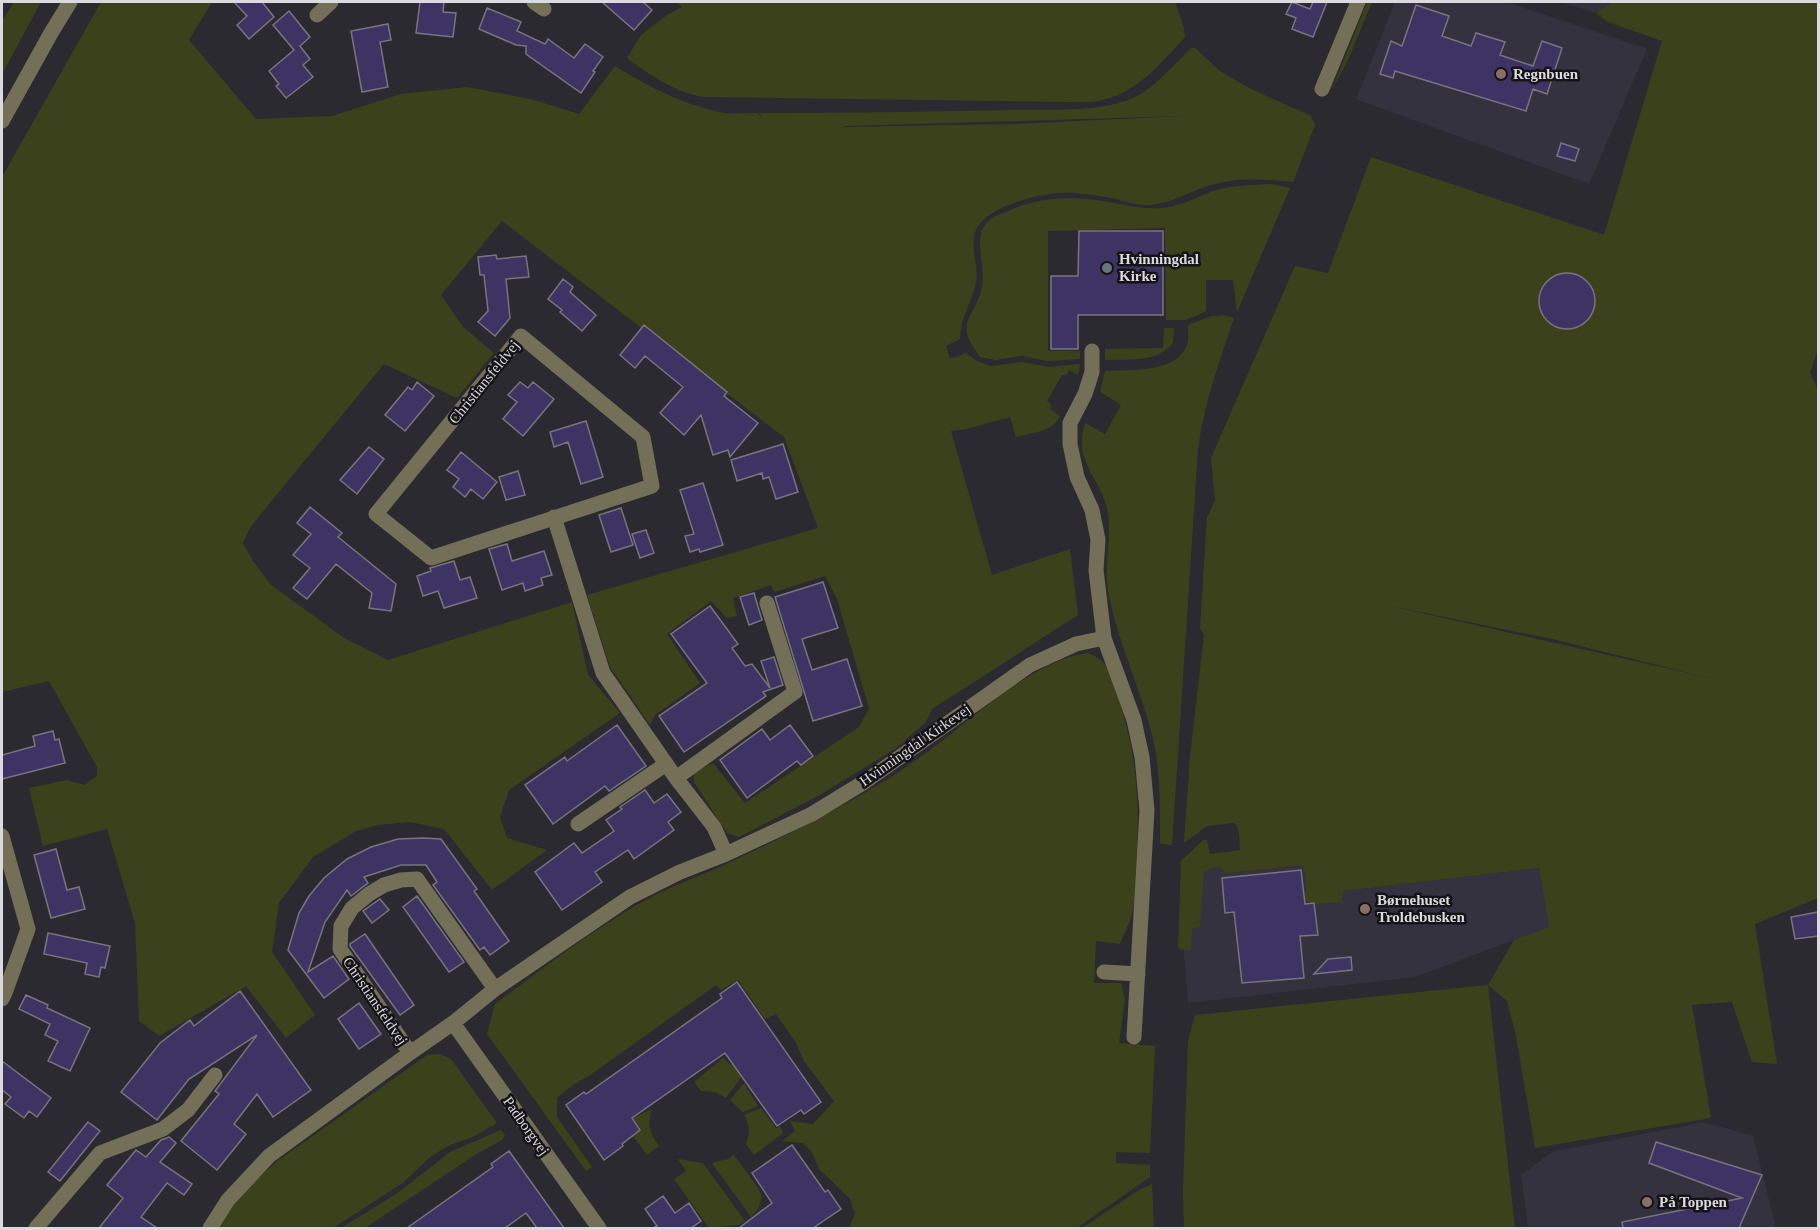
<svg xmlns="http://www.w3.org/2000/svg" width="1820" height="1230" font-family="'Times New Roman',serif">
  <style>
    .built { fill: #34323f }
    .green { fill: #3b421b; fill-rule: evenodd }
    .building { fill: #3d3463; stroke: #76757e; stroke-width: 1.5 }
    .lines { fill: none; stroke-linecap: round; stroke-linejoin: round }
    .minor { stroke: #747058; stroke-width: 15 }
    .education-dot { fill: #8d6e63; stroke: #141317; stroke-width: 2 }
    .worship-dot { fill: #6b7280; stroke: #141317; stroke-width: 2 }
    .labels { text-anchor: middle; stroke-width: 5; stroke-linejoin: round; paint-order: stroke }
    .poi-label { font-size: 15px; font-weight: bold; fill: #dbdadf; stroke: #141317; text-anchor: start }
    .street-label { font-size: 15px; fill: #dbdadf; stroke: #141317 }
  </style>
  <rect width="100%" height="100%" fill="#2b2a31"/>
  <path class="built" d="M1395,2h112l140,47 -58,135 -233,-85z
    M1561,2h52l-17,11z
    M1292,847l51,44 196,-23 10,59 -134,50 -227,26 -6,-72 6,-71z
    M1704,1122l49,14 23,92h-248l-7,-53 31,-23z"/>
  <path class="green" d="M14,2h27l-39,72v-53z
    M101,2h111l-23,38 67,79 76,-3 69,-22 66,-7 64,12 48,15 36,-48c32,20 67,38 104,46 12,3 26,1 38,1l5,5 -3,-5c84,0 167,-1 251,-3 36,-1 90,3 123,-12 22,-10 41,-34 58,-50h4l25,23 29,17 62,28 4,9 -22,57c-29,-3 -57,-5 -85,4 -19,6 -37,17 -56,19 -14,1 -28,-4 -41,-7 -11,-2 -24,-4 -36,-5 -25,-3 -92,12 -100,40 -5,16 4,33 1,49 -4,20 -16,36 -16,57l-14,7 4,13 16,-6 11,8 13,5 33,-4 25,5 32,-3 -2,11 -9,-5 -2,5h-5l-15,26 4,3 -1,5 10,7c-7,16 -29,17 -44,21l-6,-20 -43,12 -16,2 41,144 78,-26 8,66 -146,94 -6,13 -31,27 -77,47 -79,41 -12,-4 -33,-51v-10l19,-9 32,40 114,-76 10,-19 -32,-109 -12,-23 -51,16 -3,-7 -38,13 4,18 -10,2 -16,-17 -44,33 33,49 -45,32 -5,10 -40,-58 -23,-72 231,-67 -34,-91 -282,-216 -61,74 22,32 31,26 -37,45 -73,-34 -133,162 -8,17 10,18 17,23 74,54 44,22 184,-58 16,73 32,38 -111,77 -9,27 7,21 40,12 -55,40 -48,-61 -34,-7 -32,3 -22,6 -43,26 -34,46 -7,49 43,63 -29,23 -40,-52 -87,50 -20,-15 -4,-98 -28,-94 -64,17 -14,-58 38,-8 17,5 13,-9v-9l-48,-86 -47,11v-515zM1183,116l-168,8 -171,3v-1z
    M677,2h498l9,26 1,9c-24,26 -46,54 -82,63 -12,3 -26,2 -38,2l-363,-5c-29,-6 -51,-21 -75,-39l14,-23 26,-20 15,-8z
    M1367,2h5l-24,58 -16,30z
    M1613,2h205v347l-8,24 8,17v508l-63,26 22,140 -25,-2 -20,-60 -40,3 19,113 -176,30 -19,-112 -9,-35 -19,-16 27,243h-331l-1,-37 5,-151 7,-25 293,-30 26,-45 35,-13 -10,-59 -196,23 -1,11 -25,2 -12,-3 1,-21 -3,-15 -78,8 -6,-7 -15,5 -4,55 -8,3 -1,21h-10l-3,-3 3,-86 22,-21h4l3,14 30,-4 -1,-18 -3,-8 -3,-1 -26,3 -23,17 6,-87 14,-121 -4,-7 7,-110 8,-18 -4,-42 84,-192 33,7 43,-116 233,78 58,-194 -54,-19 -12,-9zM1386,605l166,34 158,39z
    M1272,184l18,4 -53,124 -4,-32h-27v31l-20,9h-20l-1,-92 -117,3v120h32v8l-33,2 -25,-5 -27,4 -15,-3c-27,-36 -6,-36 2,-70 4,-21 -9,-47 3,-62 5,-8 15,-11 23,-14 26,-12 57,-15 86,-11 23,2 43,10 67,8 18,-1 36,-11 52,-17 20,-6 39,-6 59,-7z
    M1224,315l10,3c-15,44 -30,86 -36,131l-26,396 -12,-1c0,-37 1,-77 -9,-113 -12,-46 -33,-89 -42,-135 -6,-28 3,-55 -1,-83 -3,-22 -21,-41 -26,-63 -1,-9 1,-19 3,-27l20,11 16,-29 -21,-13 5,-21c25,-2 71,3 82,-26 2,-6 1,-14 1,-20l24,-9z
    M1164,328h10l-1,14c-13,21 -46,17 -68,18v-11l58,-1z
    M1088,653c22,7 24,27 31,47 19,61 21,105 17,168 -1,14 0,28 -3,41 -2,12 -9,24 -13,35l-24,-3 -2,42h27l4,15 -6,45 36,3 -5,107 -34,-1v11l34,2v12l-73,51h-228l6,-14 -5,-15 -31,-30 -7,-17 -9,-9 -21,-2 13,-10 -5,-10 23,3 21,-23 -30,-40 -8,-18 -20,-29 -11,5 -27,-39 -17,10 -5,-5 -127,91 -15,8 -17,14v19l35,50 -6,4 -99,-137 8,-30c51,-38 102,-78 158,-108 24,-12 51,-21 75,-33 52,-24 101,-49 150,-78 19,-11 38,-25 56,-38 42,-31 102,-88 154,-94z
    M440,1054l11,5 46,64 -24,14 -23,8 -20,12 -26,25 -71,46h-116l29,-39 30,-27 151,-107z
    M723,1058l8,7 8,-3 6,10 -19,26 -11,-6 -14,-1 -7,-9z
    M744,1083l14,23 -15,6 -13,-12z
    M761,1108l15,20 4,-2 3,7 -29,22 -8,-11c4,-11 4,-19 -2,-29z
    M652,1109c-5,16 -3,23 7,37l-12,9 -14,-19 8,-6 -8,-12z
    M501,1130l4,5 -3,5 -24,13 -113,75h-24l58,-36 51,-40z
    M734,1155l24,33 4,9 -4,12 -7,8 -39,-54 16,-4z
    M678,1159l25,4 42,58 -6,4 -30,3 -35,-49 12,-8z
    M1152,1184l2,44h-72l57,-38z"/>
  <path class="building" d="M234,2h28l12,15 -25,22 -12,-14 10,-9z
    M420,2h24l-1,10 13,1 -3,24 -37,-4z
    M602,2h41l9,8 -18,20z
    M1292,2l18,7 3,-7h14l-14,35 -21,-8 4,-11 -10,-4z
    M1416,5l33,11 -7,20 29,10 5,-13 29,9 -5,13 33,11 9,-25 20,7 -15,46 -14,-5 -7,22 -131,-40 -2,7 -13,-4 11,-33 11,5z
    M487,8l34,14 -4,9 28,13 3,-5 26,19 11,-14 18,13 -10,14 2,1 -14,21 -55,-39v-8l-10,-1 -37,-16z
    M289,11l21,26 -10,9 10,13 -7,6 10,12 -27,21 -10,-12 3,-2 -10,-13 25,-21 -21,-25z
    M388,24l3,16 -11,2 8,45 -26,5 -11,-61z
    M1561,143l18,6 -4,12 -18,-5z
    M1079,231h84v84h-85v34h-27v-73h27z
    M496,255l1,4 29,-3 3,21 -23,2 4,39 -15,18 -17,-14 10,-11 -4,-36h-4l-2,-18z
    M1539 301a28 28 0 1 1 56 0a28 28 0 1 1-56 0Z
    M563,279l10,8 -3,5 26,23 -14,16 -22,-19 2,-2 -14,-11z
    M644,325l83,67 -3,4 34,27 -28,34 -2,-7 -15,5 -12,-40 -17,20 -24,-22 23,-26 -38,-31 -10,12 -15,-13z
    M417,382l17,14 -29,35 -20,-16 23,-28 4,3z
    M520,382l8,6 5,-6 21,17 -31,37 -20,-17 14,-17 -9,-7z
    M586,421l17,56 -22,7 -13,-42 -14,5 -4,-15z
    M783,444l15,48 -22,7 -7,-22 -6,2 -1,-6 -25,8 -6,-21z
    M369,447l15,12 -27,35 -17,-14z
    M461,452l36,30 -14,17 -12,-10 -6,8 -12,-10 6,-8 -12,-9z
    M518,471l7,24 -19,5 -7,-23z
    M703,483l20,62 -23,7 -1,-3 -9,3 -5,-16 9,-2 -14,-44z
    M310,507l32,26 -4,4 58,47 -5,27 -22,-3 3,-15 -36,-29 -29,35 -14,-11 17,-20 -17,-13 18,-21 -14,-11z
    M621,508l12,37 -22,7 -12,-37z
    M646,530l8,23 -14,5 -8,-24z
    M507,544l5,17 32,-10 8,24 -11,3 2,7 -18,6 -2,-8 -21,7 -13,-41z
    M454,561l6,19 10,-3 7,21 -33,10 -6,-17 -15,5 -6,-20 14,-5 -1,-3z
    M823,582l15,46 -36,11 10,31 35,-11 15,47 -49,15 -38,-124z
    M754,593l8,27 -13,5 -9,-28z
    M710,606l28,38 -6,4 13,18 7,-2 18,24 -9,-27 13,-4 9,28 -20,7 3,4 -82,56 -25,-36 48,-33 -36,-49z
    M617,725l29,41 -37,25 -4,-5 -52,38 -28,-39 40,-28 2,4z
    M790,725l23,31 -12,9 -4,-4 -50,37 -27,-38 42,-31 8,11z
    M53,731l2,9 4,-1 6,24 -63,16v-24l33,-9 -2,-10z
    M645,790l9,13 13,-9 14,18 -13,10 6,8 -40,29 -6,-9 -33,22 7,10 -40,28 -27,-38 39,-29 8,10 32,-22 -8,-11 16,-11 -2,-2z
    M423,838l18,1 36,50 -3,2 35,50 -19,14 -6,-8 -4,3 -47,-65 4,-3 -11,-17h-25l-37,12 4,6 -17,13 -4,-6 -22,32 -17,50 25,-16 16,23 -25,19 -36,-48 11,-37 10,-17 15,-18 23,-19 24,-12 27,-8z
    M56,849l11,41 12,-3 6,22 -34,9 -17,-63z
    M1301,870l4,34 9,-1 4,32 -18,1 4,42 -62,5 -8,-71 -9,1 -3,-35z
    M417,896l47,66 -15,10 -46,-65z
    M380,899l9,11 -17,13 -9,-12z
    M1818,912v24l-23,3 -4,-22z
    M48,933l62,13 -5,22 -4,-1 -2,10 -14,-3 2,-11 -43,-9z
    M365,934l49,71 -14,10 -50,-69v-2z
    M1351,957l1,13 -38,4 14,-15z
    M737,982l84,120 -17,12 -3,-4 -24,16 -52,-73 -93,65 8,12 -18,14 1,2 -19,14 -38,-55 18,-13 2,2 136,-96 -2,-4z
    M240,991l71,99 -38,27 -16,-23 -23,30 12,10 -29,36 -36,-29 38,-47 -4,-3 42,-56 -68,44 -32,41 -36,-28 39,-49 30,-23 4,6z
    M26,995l22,10 -1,3 43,20 -20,43 -22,-10 10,-20 -13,-6 5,-11 -31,-15z
    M359,1003l22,31 -22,15 -21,-30z
    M2,1061l49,37 -14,19 -8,-6 -5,7 -19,-14 6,-7 -9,-7z
    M88,1122l12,9 -40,50 -12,-9z
    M169,1137l7,6 -16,19 32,22 -8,11 -17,-12 -26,34 16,11h-58l24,-30 -16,-13 29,-35 10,7 15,-17z
    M1656,1142l106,33 -23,53h-116l-1,-6 120,-24 -93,-35z
    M792,1145l33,47 3,-2 13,19 -28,19h-74l33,-25 -20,-30z
    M509,1151l55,77h-27l-11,-15 -21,15h-98l86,-61 -2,-3z
    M663,1196l12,17 14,-10 12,18 -10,7h-38l4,-2 -12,-17z"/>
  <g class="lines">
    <path class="minor" d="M534,2l10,7
      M317,15l14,-13
      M1322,89l36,-87
      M2,121l49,-88 19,-31
      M521,336l122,101 9,49 -221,72 -55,-44z
      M1092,351v21l-7,22 -15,29v21l7,33 15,33 6,30 -2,30 8,68 30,82 8,37 5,53 -13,227
      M676,778l119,-86 -28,-89
      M578,824l88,-60
      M2,836l26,93 -23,64 -3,6
      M726,854l86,-40 54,-33 164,-116 46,-21 28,-6
      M1104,972l34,2
      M453,1023l146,205
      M410,1053l-70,-104 1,-23 11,-18 17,-14 15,-9 17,-5 16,-1 78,110
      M36,1228l64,-75 63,-24 25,-19 27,-35
      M210,1228l18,-28 41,-44 141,-103 43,-30 42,-34 135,-92 50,-25 46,-18 -12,-27 -38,-49 -73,-105 -49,-156"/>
  </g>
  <g class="education-dot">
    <circle cx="1501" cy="74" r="6"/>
    <circle cx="1365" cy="909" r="6"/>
    <circle cx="1647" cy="1202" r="6"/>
  </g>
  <circle class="worship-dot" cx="1107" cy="268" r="6"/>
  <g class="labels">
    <g class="poi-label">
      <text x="1513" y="79">Regnbuen</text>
      <text x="1119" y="264">Hvinningdal<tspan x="1119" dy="17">Kirke</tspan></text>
      <text x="1377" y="905">Børnehuset<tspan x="1377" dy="17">Troldebusken</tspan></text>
      <text x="1659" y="1207">På Toppen</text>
    </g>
    <g class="street-label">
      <text transform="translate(484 382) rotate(-51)" y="5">Christiansfeldvej</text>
      <text transform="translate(915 745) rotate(-35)" y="5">Hvinningdal Kirkevej</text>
      <text transform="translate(375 1001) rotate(56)" y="5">Christiansfeldvej</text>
      <text transform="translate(526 1126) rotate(55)" y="5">Padborgvej</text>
    </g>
  </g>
  <rect width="1820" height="1230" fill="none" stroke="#dbdadf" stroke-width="6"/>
</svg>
